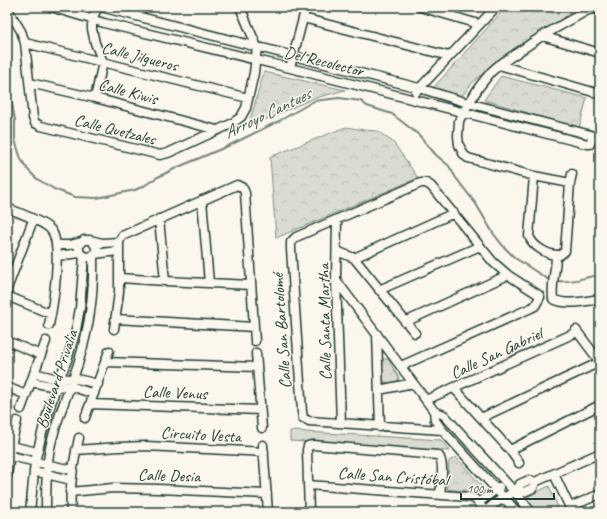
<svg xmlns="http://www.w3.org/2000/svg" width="607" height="519" font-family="Caveat,sans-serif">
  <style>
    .grass { fill: #dbdcd1; stroke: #7d8c82 }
    .park { fill: url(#park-crowns); stroke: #7d8c82 }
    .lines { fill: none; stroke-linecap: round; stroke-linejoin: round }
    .stream { stroke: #74847b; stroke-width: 2 }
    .minor-casing { stroke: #1f3d34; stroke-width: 11 }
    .minor { stroke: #fbf7ec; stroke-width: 8 }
    .labels { text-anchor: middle; stroke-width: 3; stroke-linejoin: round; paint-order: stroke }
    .street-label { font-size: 17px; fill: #1f3d34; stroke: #fbf7ec }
    .water-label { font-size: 18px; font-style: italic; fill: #425b52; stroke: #fbf7ec }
  </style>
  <defs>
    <pattern id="park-crowns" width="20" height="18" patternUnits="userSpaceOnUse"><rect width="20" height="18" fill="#dbdcd1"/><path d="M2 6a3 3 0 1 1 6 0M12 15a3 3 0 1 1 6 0" fill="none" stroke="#bcbeb4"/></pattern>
  </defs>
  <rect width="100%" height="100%" fill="#fbf7ec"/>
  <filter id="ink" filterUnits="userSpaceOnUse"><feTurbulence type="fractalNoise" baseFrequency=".025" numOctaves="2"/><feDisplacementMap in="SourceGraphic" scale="8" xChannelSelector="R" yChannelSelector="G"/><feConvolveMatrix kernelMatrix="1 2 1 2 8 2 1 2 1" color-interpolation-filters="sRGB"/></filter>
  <g filter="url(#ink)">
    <path class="grass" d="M290,431l151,9 9,11 -160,-10z
      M549,486l11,26h-25l-7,-9 -1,-6z"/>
    <path class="park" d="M506,7h94l-104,55 -24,21 -10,13 -29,-8z
      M264,72l81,18 -33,9 -64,28z
      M501,76l86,22 -8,30 -95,-28z
      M346,127l18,3 13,1 16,11 25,36 -142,60 -6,-81z
      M383,359h5l11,19 -2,4 -6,2 -7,-2 -4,-20z
      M456,457l28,32 -4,4 -33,-4 2,-28z"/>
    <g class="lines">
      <path class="stream" d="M7,54l3,39 5,27v20l6,19 7,11 9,9 17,10 21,8 22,1 38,-8 9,-4 12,-8 20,-10 52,-22 51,-25 35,-20 25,-3 22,3 6,5 25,8 27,21 17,20 13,11 7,12 20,26 17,29 10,13 12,12 34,22h3
        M556,281c17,2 28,-4 44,-6"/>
      <g class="minor-casing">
        <path id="minor" d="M51,7l53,16 186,45 297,76h3l2,-5 -1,-4 -123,-32 -49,-15 -318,-81
          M420,7l59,17
          M7,8l14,23 4,12 8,75 2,5 6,3 119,29 8,-2 63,-29 10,-7 5,-9 8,-35 3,-26 -17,-40
          M303,18l146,38
          M542,36l58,17
          M25,43l223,55
          M499,65l101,29
          M290,68l16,-61
          M30,83l65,15 122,32
          M416,92l80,-85
          M95,98l8,-36 -8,-19 -3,-14v-10l6,-12
          M534,176l-5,60c4,11 20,20 31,19l5,-4 5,-68 2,-9
          M570,183l-36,-7 -66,-18 -4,-3 -5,-10 -1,-9 1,-15 4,-8 16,-26 12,-15 8,-7 43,-29 46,-26 12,-2
          M202,200l7,83
          M7,208c10,4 38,14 44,22 12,14 2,76 -2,95
          M159,219l6,62
          M337,219l-1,61 5,143
          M93,242l4,7 -2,5 -6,3c-7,0 -11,-4 -10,-11l5,-6h6l12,3 17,-1
          M56,245h14l11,-3
          M337,251l17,7 61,75
          M95,254l23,-3
          M57,256l23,-3
          M556,256c0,14 -5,28 -3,43 13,7 32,2 47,0
          M354,258l100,-45
          M120,278l45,3 86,4
          M336,280l98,131 1,9 7,10 75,82
          M7,289l26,-69
          M379,290l101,-44
          M7,296l44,18
          M116,319l138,8
          M405,322l103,-47
          M114,329l5,-37v-50l3,-6 115,-51 6,3 2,5 10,148
          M576,330l24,32
          M377,334l3,93
          M7,341l34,14
          M256,353l6,75
          M106,362l151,5
          M401,366l130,-58 4,-2 5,-9 -1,-2 -31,-20 -15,-13 -62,-76 -5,-3h-5l-125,54 -5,5v7l11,163 1,6 6,3 133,9
          M34,373l20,5 23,1 21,5
          M31,382l20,4 22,1 21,7
          M7,387l19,8
          M454,388l56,62 9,13
          M379,390l34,-7
          M426,400l151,-68
          M90,404l170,6
          M21,409l25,-68
          M434,411l10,4 70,76 17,21
          M85,418l24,-67
          M481,418l119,-56
          M263,445l5,67
          M11,446l26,6
          M76,450l43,-3 27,-1 118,6
          M510,450l90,-45
          M10,456l62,14
          M34,471l37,9
          M554,474l18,38
          M7,476l4,-30 6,-25
          M308,485l161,12 6,2 11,13
          M517,490l7,2 9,-4 2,-6
          M70,492l43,-4 46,1 108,5
          M478,503l21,-16
          M570,507l30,-13
          M30,512l5,-50 9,-37 12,-38 11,-27 9,-30 4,-22 4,-52
          M46,512c0,-22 0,-43 4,-64 6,-29 19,-56 28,-84 12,-38 16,-70 15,-109
          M71,512c-2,-26 2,-49 8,-74
          M309,512l-2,-62 1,-4 5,-1 125,10c7,6 3,30 2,39
          M485,512l9,-8 23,-14 3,-6 9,-4 6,2 65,-29"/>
      </g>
      <use href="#minor" class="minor"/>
    </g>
  </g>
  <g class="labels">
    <g class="street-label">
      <text transform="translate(140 56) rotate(14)" y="6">Calle Jilgueros</text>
      <text transform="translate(324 61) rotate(14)" y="6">Del Recolector</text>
      <text transform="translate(128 91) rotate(15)" y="6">Calle Kiwis</text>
      <text transform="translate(115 129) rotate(14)" y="6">Calle Quetzales</text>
      <text transform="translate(324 322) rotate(-91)" y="6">Calle Santa Martha</text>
      <text transform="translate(281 331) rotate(-94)" y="6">Calle San Bartolomé</text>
      <text transform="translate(496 353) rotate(-25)" y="6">Calle San Gabriel</text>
      <text transform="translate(56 379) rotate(-72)" y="6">Boulevard Privalia</text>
      <text transform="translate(175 392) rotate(2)" y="6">Calle Venus</text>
      <text transform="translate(201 434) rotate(3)" y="6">Circuito Vesta</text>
      <text transform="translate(169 475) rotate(2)" y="6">Calle Desia</text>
      <text transform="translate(393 476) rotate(4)" y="6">Calle San Cristóbal</text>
    </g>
    <g class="water-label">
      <text transform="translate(267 113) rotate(-26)" y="6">Arroyo Cantues</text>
    </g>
  </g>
  <rect width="607" height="519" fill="none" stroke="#fbf7ec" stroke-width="24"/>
  <rect x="12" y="12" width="583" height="495" fill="none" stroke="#1f3d34" stroke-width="1.5" filter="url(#ink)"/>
  <path d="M461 493v6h93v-6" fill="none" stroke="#1f3d34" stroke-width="2"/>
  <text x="467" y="493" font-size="12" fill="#1f3d34" stroke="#fbf7ec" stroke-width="3" paint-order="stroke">100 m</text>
</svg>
